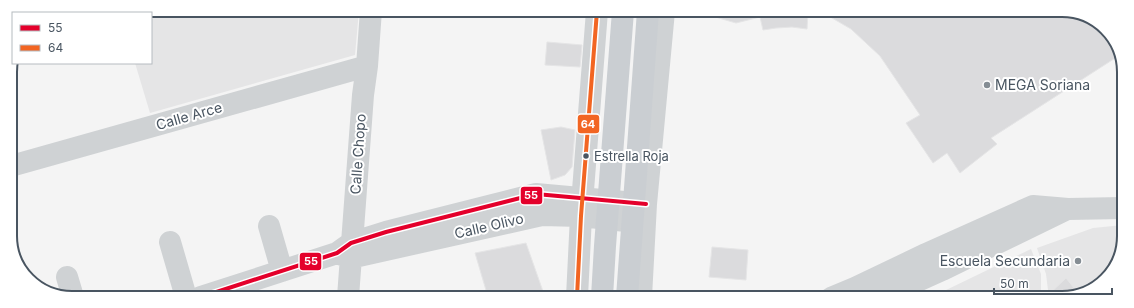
<svg xmlns="http://www.w3.org/2000/svg" width="1134" height="308" font-family="Inter,sans-serif">
  <style>
    .education { fill: #e5e5e6 }
    .building { fill: #dbdbdd; stroke: #e5e5e6 }
    .lines { fill: none; stroke-linecap: round; stroke-linejoin: round }
    .minor { stroke: #cfd2d4; stroke-width: 22 }
    .major { stroke: #caced2; stroke-width: 22 }
    .bus-1-casing { stroke: #fff; stroke-width: 7 }
    .bus-2-casing { stroke: #fff; stroke-width: 7 }
    .bus-1 { stroke: #e4002b; stroke-width: 4 }
    .bus-2 { stroke: #f26522; stroke-width: 4 }
    .poi-dot { fill: #858d94; stroke: #fff; stroke-width: 1.5 }
    .bus-dot { fill: #495561; stroke: #fff; stroke-width: 1.5 }
    .labels { text-anchor: middle; stroke-width: 4; stroke-linejoin: round; paint-order: stroke }
    .bus-label { font-size: 13px; fill: #495561; stroke: #fff; text-anchor: start }
    .poi-label { font-size: 14px; fill: #495561; stroke: #fff; text-anchor: start }
    .street-label { font-size: 14px; fill: #495561; stroke: #fff }
    .rim { fill: none; stroke: #495561; stroke-width: 2 }
    .line-badge { stroke: #fff; stroke-width: 1.5 }
    .badge-label { font-size: 11px; text-anchor: middle; font-weight: bold; fill: #fff }
  </style>
  <rect width="100%" height="100%" fill="#f4f4f4"/>
  <path class="education" d="M119,10h240l-4,45 -205,58 -15,-50h16v-50h-31z
    M1123,225v23l-20,35 -37,15h-17l-3,-24 -9,-26 56,-20z
    M1031,249l10,25v24h-104l5,-6z"/>
  <path class="building" d="M706,11h102l-1,18 -15,-2 -16,1 -13,2 -3,-13 -24,6 -31,-9z
    M820,11h254l32,17 14,27 -129,83 6,6 -37,29 -13,-20 -14,10 -27,-40 14,-8 -40,-59 -29,-27z
    M547,42l35,3 -2,22 -35,-2z
    M561,127l14,3 -3,37 -7,8 -14,5 -10,-50z
    M526,243l19,54h-57l-13,-44z
    M712,247l36,3 -2,30 -37,-3z
    M1066,278l12,15 -12,5h-21z"/>
  <g class="lines">
    <path class="minor" d="M11,166l356,-100
      M269,226l13,45
      M170,242l16,55
      M337,253l13,5 192,-43 39,1 63,7
      M67,277l6,20
      M201,297l136,-44 14,-10 35,-11 150,-38 110,10
      M348,297l15,-202 4,-29 4,-56
      M577,297l4,-81 16,-205
      M641,297l5,-93 18,-193
      M831,298l24,-10 71,-34 107,-48 35,3 55,-1
      M880,298l62,-28 125,-61"/>
    <path class="major" d="M602,297l3,-51 18,-235
      M627,297l21,-286"/>
    <g class="bus-1-casing">
      <path id="bus-1" d="M201,297l136,-44 14,-10 35,-11 150,-38 110,10"/>
    </g>
    <g class="bus-2-casing">
      <path id="bus-2" d="M577,297l4,-81 16,-205"/>
    </g>
    <use href="#bus-1" class="bus-1"/>
    <use href="#bus-2" class="bus-2"/>
  </g>
  <g class="poi-dot">
    <circle cx="987" cy="85" r="4"/>
    <circle cx="1078" cy="261" r="4"/>
  </g>
  <circle class="bus-dot" cx="586" cy="156" r="3.5"/>
  <g class="labels">
    <g class="bus-label">
      <text x="594" y="161">Estrella Roja</text>
    </g>
    <g class="poi-label">
      <text x="995" y="90">MEGA Soriana</text>
      <text x="1070" y="266" text-anchor="end">Escuela Secundaria</text>
    </g>
    <g class="street-label">
      <text transform="translate(189 116) rotate(-16)" y="5">Calle Arce</text>
      <text transform="translate(358 154) rotate(-86)" y="5">Calle Chopo</text>
      <text transform="translate(489 226) rotate(-13)" y="5">Calle Olivo</text>
    </g>
  </g>
  <path d="M0 0H1134V308H0ZM72 17H1062A55 55 0 0 1 1117 72V236A55 55 0 0 1 1062 291H72A55 55 0 0 1 17 236V72A55 55 0 0 1 72 17Z" fill="#fff" fill-rule="evenodd"/>
  <path class="rim" d="M72 17H1062A55 55 0 0 1 1117 72V236A55 55 0 0 1 1062 291H72A55 55 0 0 1 17 236V72A55 55 0 0 1 72 17Z"/>
  <g class="line-badge">
    <rect x="577" y="114" width="23" height="20" rx="4" fill="#f26522"/>
    <rect x="520" y="186" width="23" height="19" rx="4" fill="#e4002b"/>
    <rect x="299" y="252" width="23" height="19" rx="4" fill="#e4002b"/>
  </g>
  <g class="badge-label">
    <text x="588" y="128">64</text>
    <text x="531" y="199">55</text>
    <text x="311" y="265">55</text>
  </g>
  <rect x="12" y="12" width="140" height="52" fill="#ffffff" stroke="#b6bbc0"/>
  <rect x="20" y="25" width="20" height="6" fill="#e4002b" stroke="#b6bbc0"/>
  <text x="48" y="32" font-size="12" fill="#495561">55</text>
  <rect x="20" y="45" width="20" height="6" fill="#f26522" stroke="#b6bbc0"/>
  <text x="48" y="52" font-size="12" fill="#495561">64</text>
  <path d="M994 288v6h118v-6" fill="none" stroke="#495561" stroke-width="2"/>
  <text x="1000" y="288" font-size="12" fill="#495561" stroke="#ffffff" stroke-width="3" paint-order="stroke">50 m</text>
</svg>
